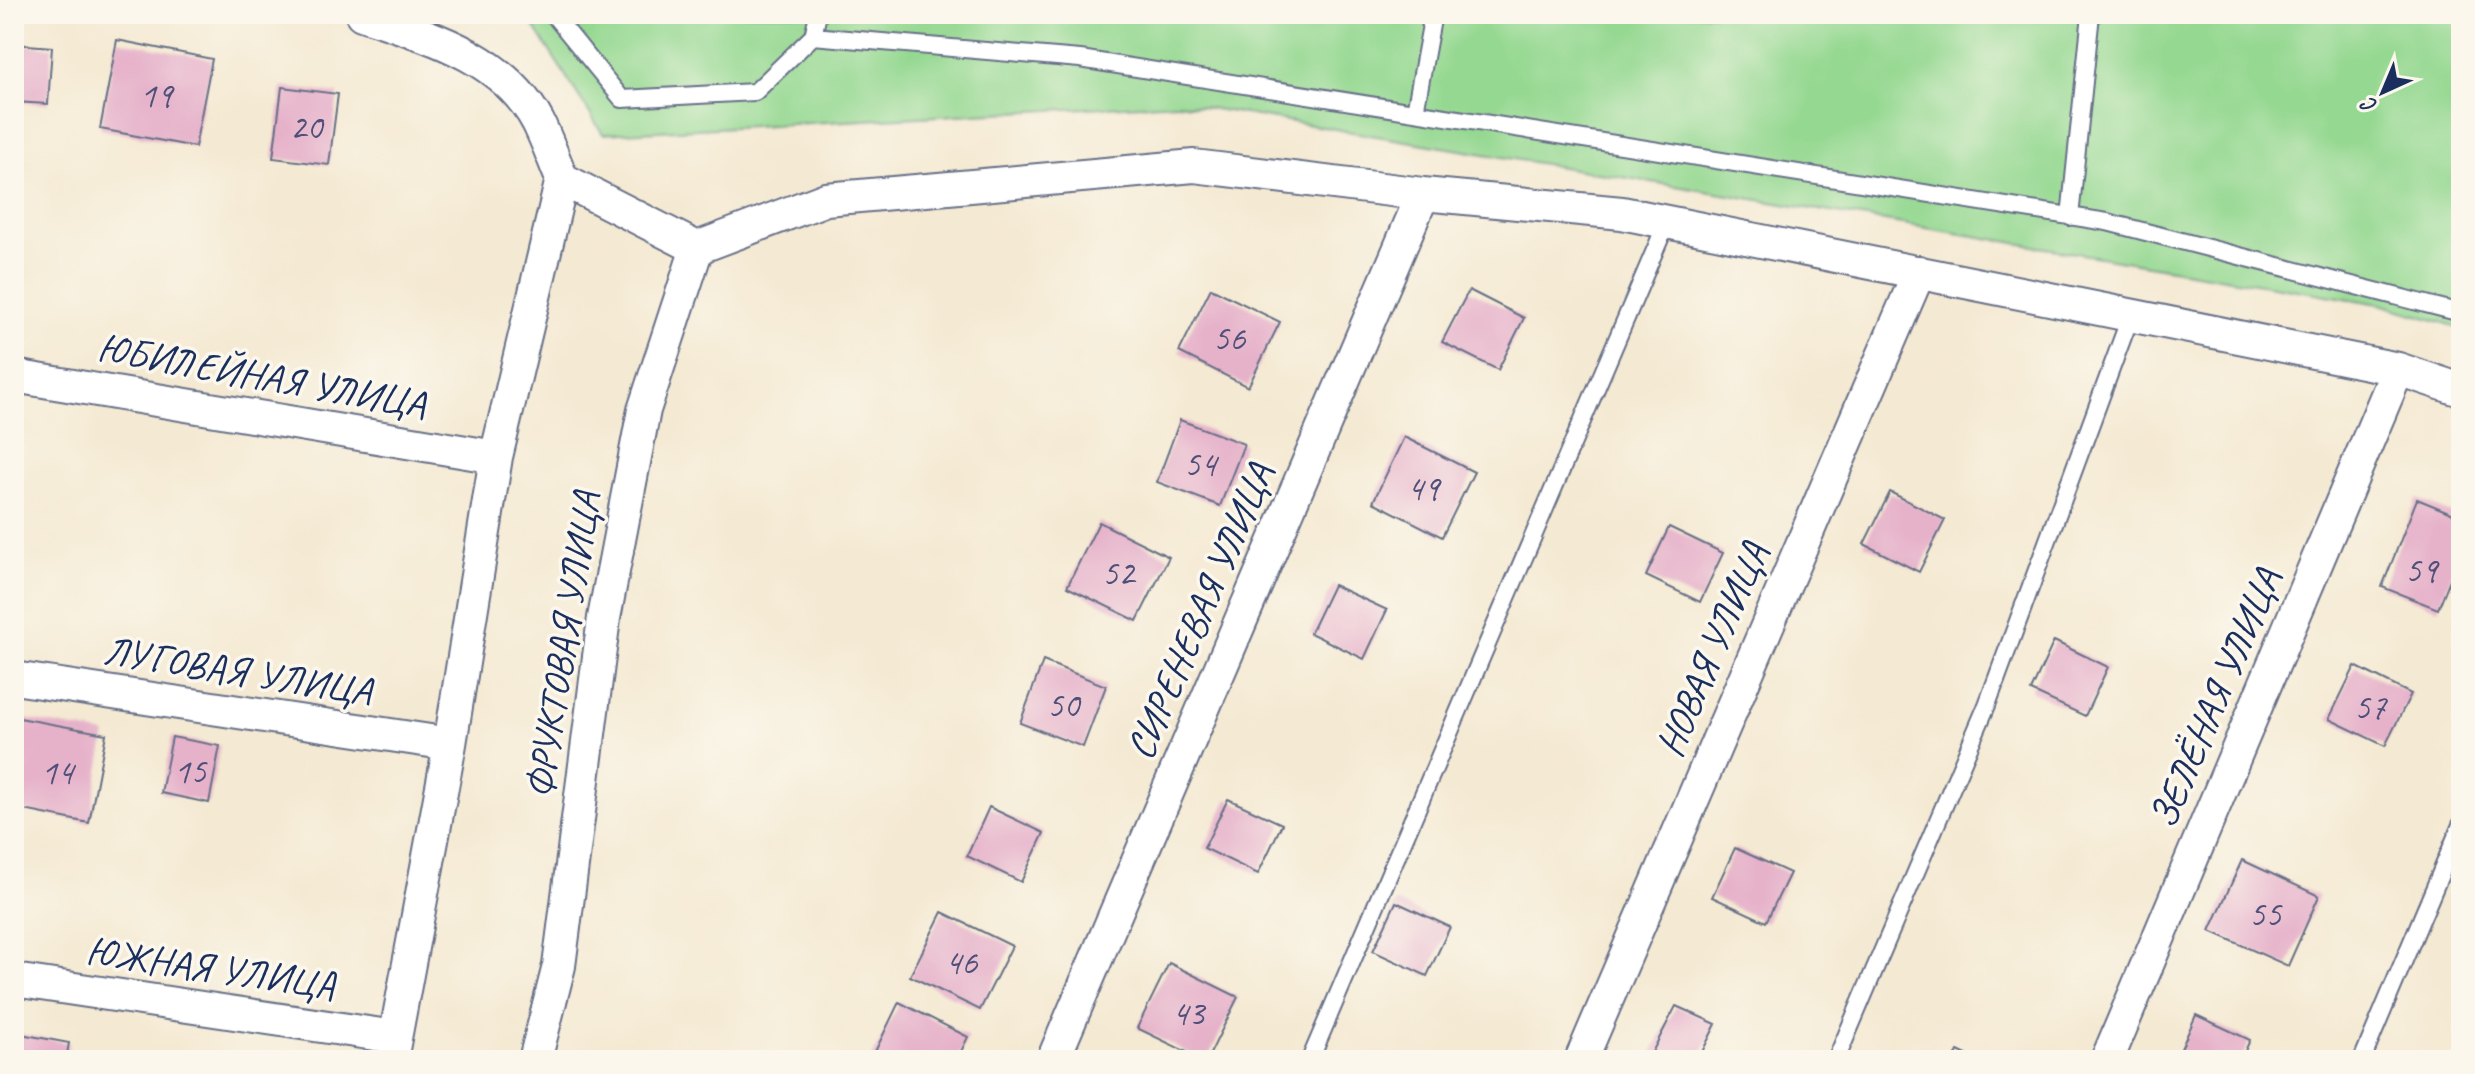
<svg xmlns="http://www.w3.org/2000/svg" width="2475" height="1074" font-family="Caveat,sans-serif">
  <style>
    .green { fill: #94d891; stroke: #588478; stroke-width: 2 }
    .building { fill: #e6b2ca }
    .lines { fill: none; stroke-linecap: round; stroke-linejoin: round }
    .service-casing { stroke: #677087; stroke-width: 20 }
    .minor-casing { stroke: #677087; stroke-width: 36 }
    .service { stroke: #fff; stroke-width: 16 }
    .minor { stroke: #fff; stroke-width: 32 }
    .labels { text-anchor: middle; stroke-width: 7; stroke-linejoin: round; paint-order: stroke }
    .number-label { font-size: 36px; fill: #4e5079 }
    .street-label { font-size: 40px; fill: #1b2f5e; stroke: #fbf7ec }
  </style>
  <rect width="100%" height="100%" fill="#fbf7ec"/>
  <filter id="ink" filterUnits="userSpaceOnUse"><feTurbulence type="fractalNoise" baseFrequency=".0125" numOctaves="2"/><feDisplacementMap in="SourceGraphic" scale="16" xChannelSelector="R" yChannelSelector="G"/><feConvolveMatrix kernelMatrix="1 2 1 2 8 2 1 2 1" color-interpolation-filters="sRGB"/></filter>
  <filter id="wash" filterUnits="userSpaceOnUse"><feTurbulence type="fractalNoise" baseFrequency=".006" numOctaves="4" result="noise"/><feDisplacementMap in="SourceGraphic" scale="32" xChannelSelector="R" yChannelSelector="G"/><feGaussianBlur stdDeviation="1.8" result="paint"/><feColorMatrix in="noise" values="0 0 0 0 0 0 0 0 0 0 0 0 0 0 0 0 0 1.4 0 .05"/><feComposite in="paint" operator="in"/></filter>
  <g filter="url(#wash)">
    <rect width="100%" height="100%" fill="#f4e9d2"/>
    <path class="green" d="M526,14h1935v314l-81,-24 -1201,-201 -576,31z"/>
    <g id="blocks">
      <path class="building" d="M117,40l95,19 -17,88 -95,-18z
        M14,44l38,3 -4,57 -34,-2z
        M282,87l56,7 -9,71 -56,-7z
        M1211,288l69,34 -32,65 -69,-35z
        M1469,290l55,28 -26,52 -56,-28z
        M1180,420l64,24 -24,62 -63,-24z
        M1404,437l70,35 -32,65 -69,-35z
        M1890,492l55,28 -26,52 -55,-28z
        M2417,499l44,18v35l-23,57 -56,-22z
        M1099,522l70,35 -32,64 -70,-34z
        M1669,527l54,26 -23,49 -54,-26z
        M1333,585l54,25 -23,49 -54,-26z
        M2054,641l54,26 -23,49 -54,-25z
        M1043,661l63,25 -23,61 -63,-24z
        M2355,666l56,28 -26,52 -56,-27z
        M14,717l92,17 -17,89 -75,-15z
        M172,737l48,9 -11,57 -48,-10z
        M1228,799l54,25 -24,50 -54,-26z
        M989,807l55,26 -23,49 -54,-26z
        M1735,848l55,25 -24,49 -54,-25z
        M2242,860l77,36 -31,70 -78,-35z
        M1396,902l54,25 -23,49 -54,-25z
        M942,912l70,34 -32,64 -70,-34z
        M1169,963l69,34 -31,63h-4l-66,-32z
        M899,1002l69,35 -11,23h-86z
        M1676,1006l40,18 -18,36h-50z
        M2196,1015l54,25 -9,20h-65z
        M21,1034l48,9 -3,17h-50z
        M1958,1051l19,9h-23z"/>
    </g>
  </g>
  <g filter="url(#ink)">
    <use href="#blocks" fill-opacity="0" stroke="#677087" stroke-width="2"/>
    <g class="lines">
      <g class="service-casing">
        <path id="service" d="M553,14l69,85 133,-7 58,-56 267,23 1027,163 354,91
          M813,36l5,-22
          M1415,112l18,-98
          M2070,217l21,-203
          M1310,1060l357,-838
          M1836,1060l151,-355 144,-390
          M2362,1060l99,-235"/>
      </g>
      <g class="minor-casing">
        <path id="minor" d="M362,14c66,22 141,42 176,108 9,18 16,38 24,57l135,69
          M697,248l129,-49 368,-33 229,28 199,19 776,156 63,21
          M14,376l482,81
          M14,678l436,66
          M14,980l381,57
          M391,1060l59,-316 46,-287 66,-278
          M535,1060l24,-94 45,-348 40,-208 53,-162
          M1053,1060l370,-866
          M1581,1060l338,-788
          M2107,1060l291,-691"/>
      </g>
      <use href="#service" class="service"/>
      <use href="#minor" class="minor"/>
    </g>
  </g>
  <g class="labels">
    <g class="number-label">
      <text x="156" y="107">19</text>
      <text x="306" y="139">20</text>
      <text x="1229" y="350">56</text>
      <text x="1200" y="476">54</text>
      <text x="1423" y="500">49</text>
      <text x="2421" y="582">59</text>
      <text x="1118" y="585">52</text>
      <text x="1063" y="717">50</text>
      <text x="2370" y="719">57</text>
      <text x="190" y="783">15</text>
      <text x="57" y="784">14</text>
      <text x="2265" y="926">55</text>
      <text x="961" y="974">46</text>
      <text x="1188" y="1025">43</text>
    </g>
    <g class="street-label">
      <text transform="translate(262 375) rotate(10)" y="14">ЮБИЛЕЙНАЯ УЛИЦА</text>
      <text transform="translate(1199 611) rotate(-67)" y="14">СИРЕНЕВАЯ УЛИЦА</text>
      <text transform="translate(562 645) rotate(-81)" y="14">ФРУКТОВАЯ УЛИЦА</text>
      <text transform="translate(1711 649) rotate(-67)" y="14">НОВАЯ УЛИЦА</text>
      <text transform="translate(238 670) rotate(9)" y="14">ЛУГОВАЯ УЛИЦА</text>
      <text transform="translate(2214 698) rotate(-67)" y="14">ЗЕЛЁНАЯ УЛИЦА</text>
      <text transform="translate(211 967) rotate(8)" y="14">ЮЖНАЯ УЛИЦА</text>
    </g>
  </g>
  <rect width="2475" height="1074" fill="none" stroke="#fbf7ec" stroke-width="48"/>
  <g transform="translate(2383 92) rotate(224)" stroke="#fbf7ec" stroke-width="6" paint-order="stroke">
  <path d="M0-6L14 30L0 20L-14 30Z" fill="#1b2f5e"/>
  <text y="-12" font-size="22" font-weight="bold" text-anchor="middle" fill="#1b2f5e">С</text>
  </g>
</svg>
